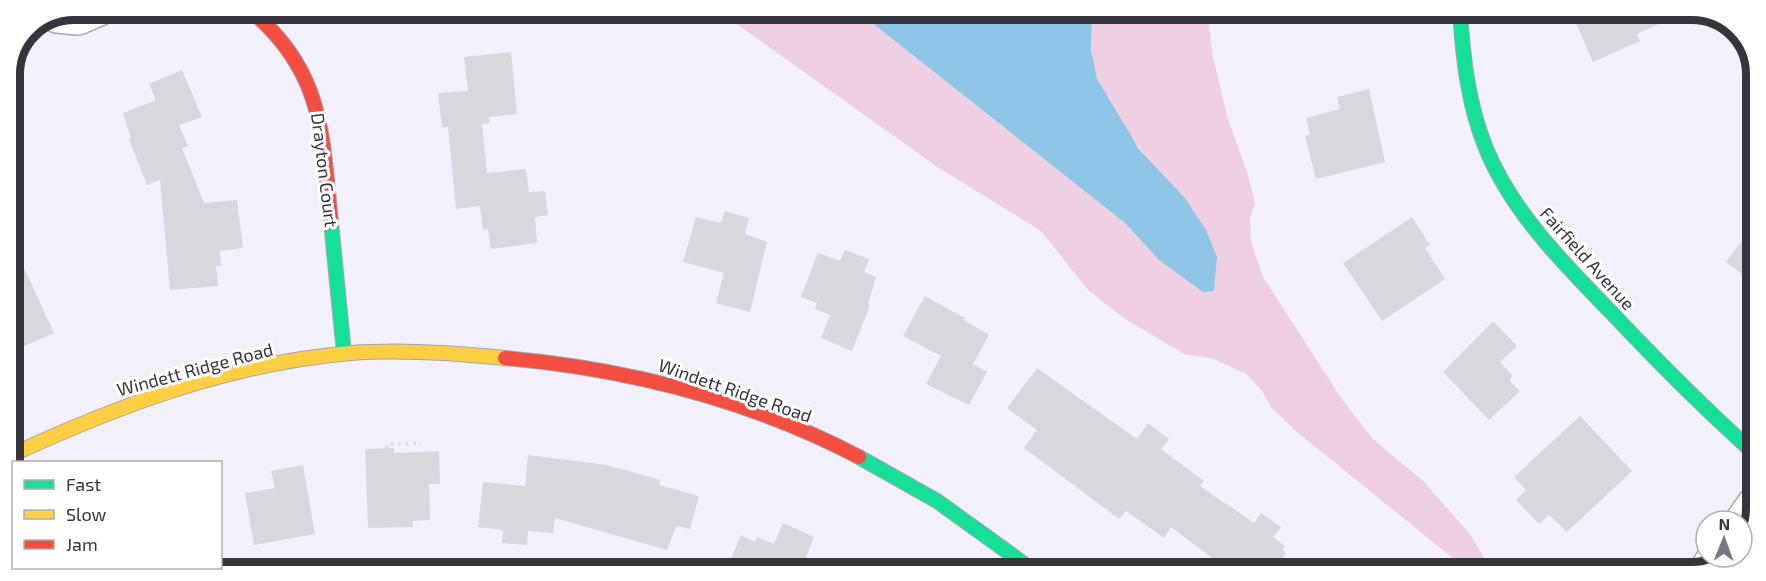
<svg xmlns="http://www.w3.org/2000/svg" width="1766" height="581" font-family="'Exo 2',sans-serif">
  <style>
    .green { fill: #eed0e2 }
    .water { fill: #8fc5e6 }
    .building { fill: #dbd7df }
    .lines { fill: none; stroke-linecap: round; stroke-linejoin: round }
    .street-casing { stroke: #a7a5ae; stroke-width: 36 }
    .fast-casing { stroke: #a7a5ae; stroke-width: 16 }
    .slow-casing { stroke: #a7a5ae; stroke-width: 16 }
    .jam-casing { stroke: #a7a5ae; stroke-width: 16 }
    .path { stroke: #dfdfe1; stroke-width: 4; stroke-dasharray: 3 4.5; stroke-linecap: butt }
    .street { stroke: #fdfdfe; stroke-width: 33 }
    .fast { stroke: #16e098; stroke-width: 14 }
    .slow { stroke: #ffcf43; stroke-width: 14 }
    .jam { stroke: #f24e42; stroke-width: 14 }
    .labels { text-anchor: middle; stroke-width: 6; stroke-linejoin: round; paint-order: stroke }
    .street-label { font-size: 18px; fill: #36353d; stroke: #fff }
    .rim { fill: none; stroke: #36353d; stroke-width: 8 }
  </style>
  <rect width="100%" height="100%" fill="#f2f0fa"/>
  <path class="green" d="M717,10l140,1 268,212 34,37 26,-62c-33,-36 -70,-72 -88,-118 -8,-22 -6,-46 -5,-69h115l6,46 14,59 20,56 8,31 -5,15 1,24 12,35 80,124 30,38 50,42 47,53 23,38h-23l-173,-140 -26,-25 -9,-16 -16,-17 -32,-15 -30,-5 -59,-35 -37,-29 -47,-59 -105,-65z"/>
  <path class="water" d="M857,11h235l-1,39 6,29 42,70 46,49 21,32 11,27 -3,34 -11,1 -44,-32 -34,-37z"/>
  <path class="building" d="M1571,12h115l-49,22 3,7 -47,21z
    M511,52l6,62 -28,3 1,6 -8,1 5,49 39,-4 3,23 16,-1 3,24 -13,2 2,26 -46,6 -3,-20 -5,1 -3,-24 -24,3 -8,-82h-6l-4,-34 30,-2 -4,-34z
    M182,70l20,47 -23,8 9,21 -6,2 22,55 33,-3 6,48 -23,3 1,15h-5l2,20 -48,4 -10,-110 -13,5 -18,-46 2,-1 -8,-25 33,-13 -7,-16z
    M1369,89l16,73 -69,17 -11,-43 5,-2 -4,-16 34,-9 -3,-12z
    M725,211l24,7 -4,16 22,8 -17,70 -34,-9 8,-30 -41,-11 13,-45 25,6z
    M1412,217l18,28 -5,3 20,31 -63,42 -39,-58z
    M1756,222v36l-1,26 -29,-22z
    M9,235l45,98 -45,20z
    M845,250l24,9 -5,13 12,5 -8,27 2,1 -18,46 -31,-13 9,-23 -15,-6 2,-6 -16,-6 17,-44 22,8z
    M925,296l40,22 -1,2 25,15 -16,29 14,8 -18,33 -43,-21 15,-28 -38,-20z
    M1493,321l24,25 -17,16 12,13 -2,6 10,10 -31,29 -46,-48z
    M1037,368l100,71 11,-16 21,16 -8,10 43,32 -4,5 54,37 7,-10 20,14 -8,10 12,9 -3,4 4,3 -14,18h-42l-59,-44 -7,11 -38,-27 -7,8 -95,-71 13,-18 -30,-22z
    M1580,416l52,55 -65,61 -18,-17 -10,9 -23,-24 10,-10 -12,-13z
    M394,448v5l45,-2 1,33h-11l1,36 -17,1v6l-45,1 -3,-79z
    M528,455l79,10 53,15 -1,5 40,11 -9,33 -14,-3 -9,24 -112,-32 -2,15 -25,-2 -1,14 -25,-2 1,-13 -25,-3 5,-45 42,4z
    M303,465l12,69 -61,11 -9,-52 30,-5 -4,-17z
    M783,523l31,14 -8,20 30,13h-110l15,-35 14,7 2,-5 17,7z"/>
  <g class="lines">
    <g class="street-casing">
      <path id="street" d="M57,16l21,2 21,-9
        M1742,521l12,-17
        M1708,567l7,-10"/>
    </g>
    <g class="fast-casing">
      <path id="fast" d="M1460,12c3,46 8,91 25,134 26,65 78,117 126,166 46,49 93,96 143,141
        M331,222l13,131
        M859,457l78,44 97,70"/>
    </g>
    <g class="slow-casing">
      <path id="slow" d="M9,456c108,-50 222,-93 342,-103 50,-4 104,0 154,5"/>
    </g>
    <g class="jam-casing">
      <path id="jam" d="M249,9c75,62 73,124 82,213
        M505,358c122,11 245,42 354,99"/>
    </g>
    <path class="path" d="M387,448v-4l34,-1"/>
    <use href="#street" class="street"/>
    <use href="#fast" class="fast"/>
    <use href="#slow" class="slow"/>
    <use href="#jam" class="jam"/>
  </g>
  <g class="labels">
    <g class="street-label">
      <text transform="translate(324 170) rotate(83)" y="6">Drayton Court</text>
      <text transform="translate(1587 259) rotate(48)" y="6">Fairfield Avenue</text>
      <text transform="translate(195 370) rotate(-15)" y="6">Windett Ridge Road</text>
      <text transform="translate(735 391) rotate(19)" y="6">Windett Ridge Road</text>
    </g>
  </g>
  <path d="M0 0H1766V581H0ZM74 20H1692A54 54 0 0 1 1746 74V508A54 54 0 0 1 1692 562H74A54 54 0 0 1 20 508V74A54 54 0 0 1 74 20Z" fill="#fff" fill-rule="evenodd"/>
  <path class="rim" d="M74 20H1692A54 54 0 0 1 1746 74V508A54 54 0 0 1 1692 562H74A54 54 0 0 1 20 508V74A54 54 0 0 1 74 20Z"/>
  <rect x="12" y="461" width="210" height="108" fill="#ffffff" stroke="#afaeb1" stroke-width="1.5"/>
  <rect x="24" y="480" width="30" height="9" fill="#16e098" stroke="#afaeb1" stroke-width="1.5"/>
  <text x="66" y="491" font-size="18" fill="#36353d">Fast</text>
  <rect x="24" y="510" width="30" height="9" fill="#ffcf43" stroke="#afaeb1" stroke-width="1.5"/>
  <text x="66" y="521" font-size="18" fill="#36353d">Slow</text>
  <rect x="24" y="540" width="30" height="9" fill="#f24e42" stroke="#afaeb1" stroke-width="1.5"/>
  <text x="66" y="551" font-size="18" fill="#36353d">Jam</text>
  <g transform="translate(1724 539) rotate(1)"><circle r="28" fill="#ffffff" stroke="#afaeb1" stroke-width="1.5"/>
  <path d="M0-4.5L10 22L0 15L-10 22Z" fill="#78767f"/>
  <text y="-9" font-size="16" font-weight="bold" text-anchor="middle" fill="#36353d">N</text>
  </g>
</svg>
